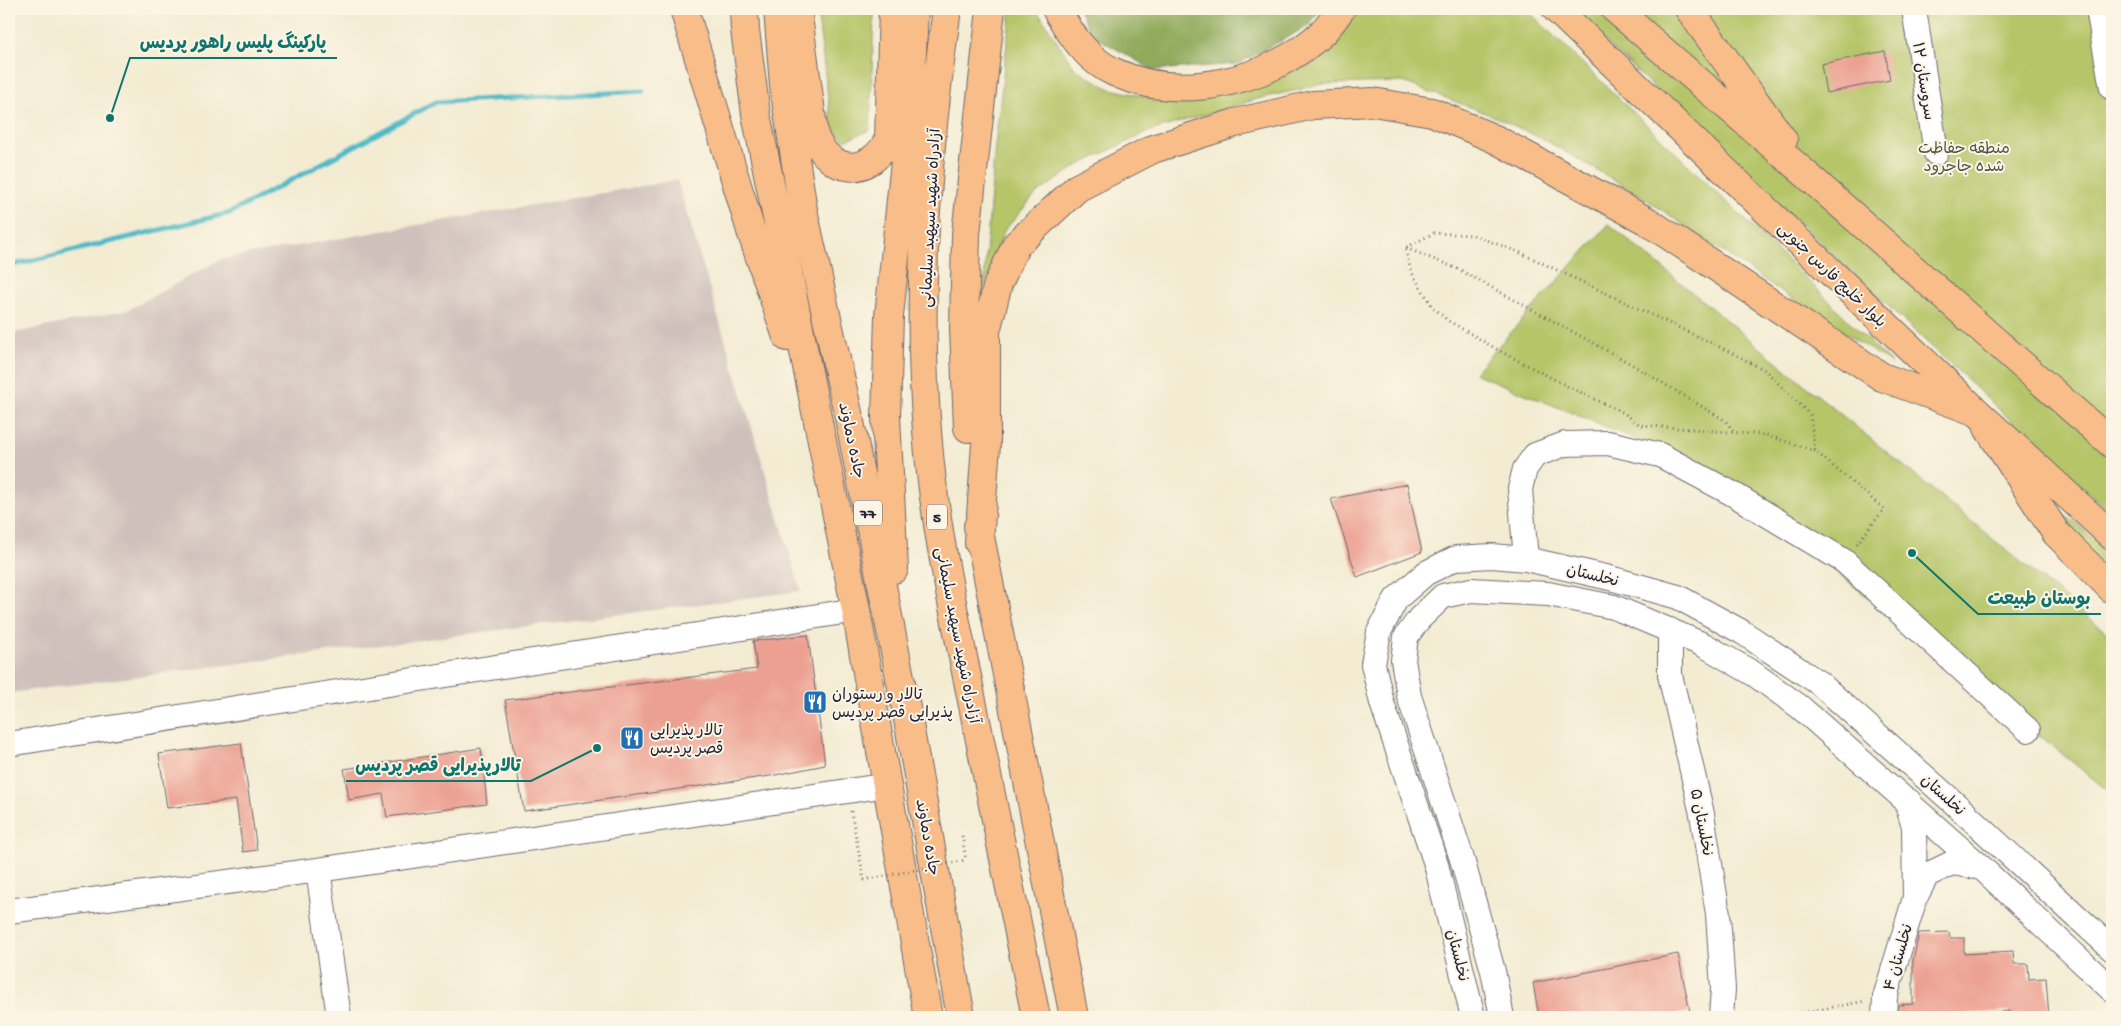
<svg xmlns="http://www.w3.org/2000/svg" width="2121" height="1026" font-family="'Gochi Hand','Playpen Sans Arabic',sans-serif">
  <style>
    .industrial { fill: #cfc0bb }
    .green { fill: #b5c568; stroke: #6c7452 }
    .forest { fill: #90aa5c; stroke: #59664c }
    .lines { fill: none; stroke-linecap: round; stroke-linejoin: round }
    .stream { stroke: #4dbac7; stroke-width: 5 }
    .building { fill: #eca092 }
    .minor-casing { stroke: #6b6970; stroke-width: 26 }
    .major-casing { stroke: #6b6970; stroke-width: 30 }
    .highway-casing { stroke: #6b6970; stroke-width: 30 }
    .path { stroke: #6b6970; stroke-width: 3; stroke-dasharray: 1 4; stroke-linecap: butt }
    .minor { stroke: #fff; stroke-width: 24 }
    .major { stroke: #f8bd88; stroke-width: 28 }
    .highway { stroke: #f8bd88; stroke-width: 28 }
    .path-bridge { stroke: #6b6970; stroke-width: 3; stroke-dasharray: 1 4; stroke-linecap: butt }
    .labels { text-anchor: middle; stroke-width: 4; stroke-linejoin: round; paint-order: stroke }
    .shield { fill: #fcf5e5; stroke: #63616e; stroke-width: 1 }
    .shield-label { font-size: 15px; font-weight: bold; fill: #22223b }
    .street-label { font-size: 16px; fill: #22223b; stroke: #fcf5e5 }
    .park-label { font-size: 16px; fill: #4e5348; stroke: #fcf5e5 }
    .poi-label { font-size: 16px; fill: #22223b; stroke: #fcf5e5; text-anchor: start }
    .leader { fill: none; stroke: #0f766e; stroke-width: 2 }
    .callout-dot { fill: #0f766e; stroke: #fcf5e5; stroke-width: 2 }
    .callout-label { font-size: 18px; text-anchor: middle; font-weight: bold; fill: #0f766e; stroke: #fcf5e5; stroke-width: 4; stroke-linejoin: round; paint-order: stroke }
  </style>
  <rect width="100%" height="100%" fill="#fcf5e5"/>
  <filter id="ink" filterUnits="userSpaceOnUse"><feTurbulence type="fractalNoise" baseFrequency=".02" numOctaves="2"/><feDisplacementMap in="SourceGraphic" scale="10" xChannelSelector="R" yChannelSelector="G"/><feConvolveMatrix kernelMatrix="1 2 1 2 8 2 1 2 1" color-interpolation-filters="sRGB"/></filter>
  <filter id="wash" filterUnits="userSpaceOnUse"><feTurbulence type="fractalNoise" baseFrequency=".0096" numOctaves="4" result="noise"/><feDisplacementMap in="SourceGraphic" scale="20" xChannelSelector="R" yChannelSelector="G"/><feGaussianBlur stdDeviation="1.12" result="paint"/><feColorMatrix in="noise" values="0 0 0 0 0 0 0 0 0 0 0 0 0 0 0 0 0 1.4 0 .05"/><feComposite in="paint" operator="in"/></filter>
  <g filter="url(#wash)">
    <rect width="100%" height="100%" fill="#f3ecd3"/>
    <path class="industrial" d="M677,180l124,411 -792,102v-359l119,-24 93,-51z"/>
    <path class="green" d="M817,9h57l-4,121 -25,10 -13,-10z
      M1011,9h25l39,60 35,20 46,10 45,-2 113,-46 42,-42h170l292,281 74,74 -110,-72 -139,-95 -96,-56 -56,-26 -88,-33 -80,2 -66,15 -107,32 -73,35 -41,28 -32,37 -21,61 12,-147z
      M1570,9h542v505l-74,-68z
      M1609,224l503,413v157l-403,-325 -235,-96z
      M2060,512l17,12 35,32v19l-54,-56z"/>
    <path class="forest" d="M1079,9h242l-11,16 -72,39 -85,6 -61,-35z"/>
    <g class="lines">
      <path class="stream" d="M9,266l221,-53 206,-111 207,-11"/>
    </g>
    <g id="blocks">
      <path class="building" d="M1885,51l5,29 -64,13 -5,-29z
        M1407,484l15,68 -65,25 -26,-78z
        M808,635l17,130 -55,11 -246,35 -19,-111 252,-31 -4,-28z
        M241,743l16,107 -14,2 -7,-52 -69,8 -8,-54z
        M481,748l6,56 -100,13 -4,-23 -34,6 -5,-31z
        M1949,932l1,6h14v16l49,-3 1,13h14l1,15 17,-1 3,39h-40v-6l-45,3 1,3h-67v-12l15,-1v-43l6,-28z
        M1678,954l12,58 -29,5h-122l-6,-34z"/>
    </g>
  </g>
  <g filter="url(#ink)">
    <use href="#blocks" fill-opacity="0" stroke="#6b6970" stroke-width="1"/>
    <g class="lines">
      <g class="minor-casing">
        <path id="minor" d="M1914,9l22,144
          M2098,9l14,79
          M1526,559l-6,-70 5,-20 10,-14 30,-11 43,-1 52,12 73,39 111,67 184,169
          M1670,630v45l32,139 16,100 5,75 -2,28
          M9,744l847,-134
          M1909,801l-2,3 7,23 1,71
          M318,870l21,147
          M9,911l309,-41 570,-85
          M1473,1017l-37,-153 -54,-161 -9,-39 6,-32 17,-33 30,-26 30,-15 36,-2 34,3 84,19 68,19 64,35 77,51 134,119 159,147
          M1502,1017l-9,-46 -31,-112 -53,-163 -6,-36 3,-23 13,-18 24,-23 28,-6 77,4 66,13 90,38 50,29 46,33 182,161 130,122
          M1884,1017l1,-20 30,-99 12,-23 25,-12 30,5"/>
      </g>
      <g class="major-casing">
        <path id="major" d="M1988,428l68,105 56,56"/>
      </g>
      <g class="highway-casing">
        <path id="highway" d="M684,9l67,222 36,106
          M744,9l1,21 11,84 100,496 72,407
          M778,9l6,77 19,124 47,212 56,286 55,309
          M797,9l17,126c15,40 55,43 75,4l4,-130
          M947,9c-20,143 -32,290 -19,434 7,85 26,169 43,253 22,107 43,214 65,321
          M1056,9c14,24 31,51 58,63 67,31 155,10 208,-39 7,-7 13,-16 19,-24
          M1556,9l421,403 135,124
          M1615,9l193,167 304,268
          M1689,9l94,131
          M968,428l-4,-99 2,-95 25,-225
          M978,526l96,491
          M979,543l7,-99v-113l12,-47 18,-39 61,-57 76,-39 82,-26 78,-18 60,-3 59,10 63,27 152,82 235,156 95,35
          M894,569l-8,-152 3,-101 20,-194 5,-113"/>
      </g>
      <path class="path" d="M1406,248l52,21 168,92 100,60 7,10
        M1815,451l-49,-16 -126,-10 -16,-12 -55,-26 -69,-36 -53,-31 -15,-14 -21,-35 -6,-23 29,-15 39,2 48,18 203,96 41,21 45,45 5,36 69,58 -28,36
        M851,811l13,69
        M962,836l4,24
        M1778,1017l88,-16"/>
      <use href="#minor" class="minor"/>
      <use href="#major" class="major"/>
      <use href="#highway" class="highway"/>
      <path class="path-bridge" d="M864,880l102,-20"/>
    </g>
  </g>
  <defs>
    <g id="restaurant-square" transform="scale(1.25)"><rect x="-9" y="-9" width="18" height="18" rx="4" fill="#1f6fb2" stroke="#fcf5e5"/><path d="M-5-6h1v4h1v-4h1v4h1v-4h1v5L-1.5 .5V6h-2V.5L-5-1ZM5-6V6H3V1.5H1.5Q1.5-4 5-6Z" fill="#fff"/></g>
  </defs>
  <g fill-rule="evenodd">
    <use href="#restaurant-square" x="815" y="702"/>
    <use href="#restaurant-square" x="632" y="738"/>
  </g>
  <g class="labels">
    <g class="shield">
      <rect x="854" y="500.5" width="28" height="25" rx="4"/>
      <rect x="927" y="504.5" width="20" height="25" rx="4"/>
    </g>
    <g class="shield-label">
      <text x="868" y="518">77</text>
      <text x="937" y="522">5</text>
    </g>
    <g class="street-label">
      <text transform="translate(1925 81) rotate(81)" y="6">سروستان ۱۲</text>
      <text transform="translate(929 218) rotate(-87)" y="6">آزادراه شهید سپهبد سلیمانی</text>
      <text transform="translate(1833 274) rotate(44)" y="6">بلوار خلیج فارس جنوبی</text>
      <text transform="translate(853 440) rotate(78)" y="6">جاده دماوند</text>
      <text transform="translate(1593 574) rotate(14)" y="6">نخلستان</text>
      <text transform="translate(959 635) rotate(79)" y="6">آزادراه شهید سپهبد سلیمانی</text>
      <text transform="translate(1944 794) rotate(42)" y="6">نخلستان</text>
      <text transform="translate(1703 822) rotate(79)" y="6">نخلستان ۵</text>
      <text transform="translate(929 837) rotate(80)" y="6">جاده دماوند</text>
      <text transform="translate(1459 955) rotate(76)" y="6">نخلستان</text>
      <text transform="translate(1897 957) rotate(-74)" y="6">نخلستان ۴</text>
    </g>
    <g class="park-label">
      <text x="1964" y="153">منطقه حفاظت<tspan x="1964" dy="18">شده جاجرود</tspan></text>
    </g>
    <g class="poi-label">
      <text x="832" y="699">تالار و رستوران<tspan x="832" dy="18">پذیرایی قصر پردیس</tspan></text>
      <text x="650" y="735">تالار پذیرایی<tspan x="650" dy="18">قصر پردیس</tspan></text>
    </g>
  </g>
  <path class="leader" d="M110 118L130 58H337M1912 553L1978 614H2101M597 748L531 781H346"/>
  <g class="callout-dot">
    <circle cx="110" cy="118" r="5"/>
    <circle cx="1912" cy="553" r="5"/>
    <circle cx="597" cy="748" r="5"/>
  </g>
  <g class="callout-label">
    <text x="233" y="48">پارکینگ پلیس راهور پردیس</text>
    <text x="2039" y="604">بوستان طبیعت</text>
    <text x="438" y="771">تالارپذیرایی قصر پردیس</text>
  </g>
  <rect width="2121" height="1026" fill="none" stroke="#fcf5e5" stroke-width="30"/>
</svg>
